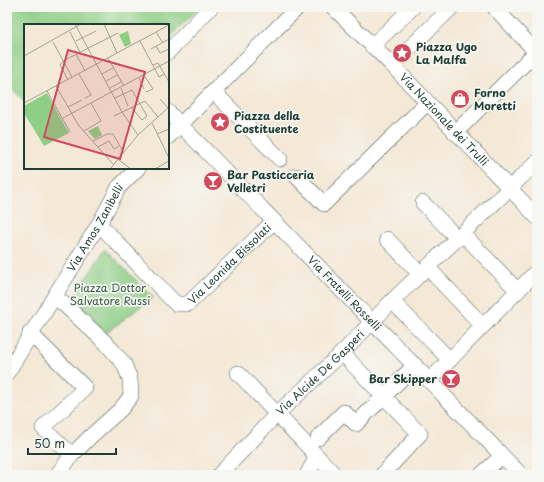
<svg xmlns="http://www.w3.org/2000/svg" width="544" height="482" font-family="'Playpen Sans',sans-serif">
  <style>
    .green { fill: #8ece85; stroke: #56865c }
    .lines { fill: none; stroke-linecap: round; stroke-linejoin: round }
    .minor-casing { stroke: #3f574c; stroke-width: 16 }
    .minor { stroke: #fff; stroke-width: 15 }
    .labels { text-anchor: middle; stroke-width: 3.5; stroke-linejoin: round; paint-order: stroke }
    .poi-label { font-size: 11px; font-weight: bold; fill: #1f3d34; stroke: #f6f6f2; text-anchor: start }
    .street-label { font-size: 11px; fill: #1f3d34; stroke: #f6f6f2 }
    .park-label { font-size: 11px; fill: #355a44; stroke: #f6f6f2 }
    .inset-road { fill: none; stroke: #9fa495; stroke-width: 1 }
    .view { fill: #d1495b; fill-opacity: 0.15; stroke: #d1495b; stroke-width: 2 }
    .inset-edge { fill: none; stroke: #1f3d34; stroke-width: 2 }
  </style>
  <rect width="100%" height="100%" fill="#f6f6f2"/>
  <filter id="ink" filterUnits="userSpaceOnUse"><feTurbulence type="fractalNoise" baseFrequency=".025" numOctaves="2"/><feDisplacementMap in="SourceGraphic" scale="8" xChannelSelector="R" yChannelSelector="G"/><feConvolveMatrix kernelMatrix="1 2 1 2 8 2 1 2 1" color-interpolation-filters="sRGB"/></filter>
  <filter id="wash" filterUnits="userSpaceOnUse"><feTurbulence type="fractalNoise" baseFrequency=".012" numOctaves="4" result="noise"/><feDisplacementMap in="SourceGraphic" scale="16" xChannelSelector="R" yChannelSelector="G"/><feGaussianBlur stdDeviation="0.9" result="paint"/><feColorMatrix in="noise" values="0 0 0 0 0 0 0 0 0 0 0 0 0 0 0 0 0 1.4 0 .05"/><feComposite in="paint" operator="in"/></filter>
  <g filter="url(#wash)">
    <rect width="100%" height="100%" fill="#f4e8d6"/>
    <path class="green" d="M7,7h193l-32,32v-14h-143v77l-18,-18z
      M105,249l48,48 -48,37 -33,-34z"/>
  </g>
  <g filter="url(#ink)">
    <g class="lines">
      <g class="minor-casing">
        <g id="minor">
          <path id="s1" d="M333,7l59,58 145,152"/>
          <path d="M494,7l43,46"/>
          <path d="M372,46l41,-39"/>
          <path d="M168,52l43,-45"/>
          <path d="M392,65l60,-58"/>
          <path d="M214,92l66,67"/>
          <path id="s2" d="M168,112l353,363"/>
          <path d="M455,133l81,-81"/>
          <path d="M168,137l130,-130"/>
          <path d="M296,176l28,28 103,-101"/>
          <path d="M423,203l35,36"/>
          <path id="s3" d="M99,224l77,80h12l86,-83"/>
          <path d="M463,234l55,57"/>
          <path d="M387,239l33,35"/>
          <path d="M428,268l55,58"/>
          <path d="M55,296l51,47 18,21 6,15 1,17 -10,13 -30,27 -19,19 -15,20"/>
          <path d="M392,301l58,59"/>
          <path d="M30,333l55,55 -42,40 29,27"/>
          <path d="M342,353l78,81 -38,41"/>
          <path id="s4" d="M7,373l92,-149 20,-37 19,-19"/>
          <path d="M238,373l97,102"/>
          <path d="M430,380l107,-109"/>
          <path d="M318,438l26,-26 12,12 59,-59"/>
          <path id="s5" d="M219,475l57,-60 66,-62 50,-52 145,-139"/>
          <path d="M307,475l10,-19"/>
          <path d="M481,475l21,-19"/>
        </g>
      </g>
      <use href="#minor" class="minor"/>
    </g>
  </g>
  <defs>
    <g id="sight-disc" transform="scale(1)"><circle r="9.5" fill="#d1495b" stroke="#f6f6f2"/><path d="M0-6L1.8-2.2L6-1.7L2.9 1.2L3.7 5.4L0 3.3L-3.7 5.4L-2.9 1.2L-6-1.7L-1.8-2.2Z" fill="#fff"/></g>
    <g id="shop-disc" transform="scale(1)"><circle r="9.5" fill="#d1495b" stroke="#f6f6f2"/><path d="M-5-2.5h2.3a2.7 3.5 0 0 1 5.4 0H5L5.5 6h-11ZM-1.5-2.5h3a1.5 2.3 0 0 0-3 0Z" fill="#fff"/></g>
    <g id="bar-disc" transform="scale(1)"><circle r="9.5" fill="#d1495b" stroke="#f6f6f2"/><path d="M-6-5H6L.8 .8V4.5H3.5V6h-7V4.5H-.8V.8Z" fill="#fff"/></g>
  </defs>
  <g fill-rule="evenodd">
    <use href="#sight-disc" x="402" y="53"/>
    <use href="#shop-disc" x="460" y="99"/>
    <use href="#sight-disc" x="220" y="122"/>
    <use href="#bar-disc" x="213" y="181"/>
    <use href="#bar-disc" x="451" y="379"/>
  </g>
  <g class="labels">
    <g class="poi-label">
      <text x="416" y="51">Piazza Ugo<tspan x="416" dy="13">La Malfa</tspan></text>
      <text x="474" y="97">Forno<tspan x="474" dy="13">Moretti</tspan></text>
      <text x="234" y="120">Piazza della<tspan x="234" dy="13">Costituente</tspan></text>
      <text x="227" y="179">Bar Pasticceria<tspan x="227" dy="13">Velletri</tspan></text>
      <text x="437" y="383" text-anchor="end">Bar Skipper</text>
    </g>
    <g class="street-label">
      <text dy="4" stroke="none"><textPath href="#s1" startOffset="158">Via Nazionale dei Trulli</textPath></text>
      <text dy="4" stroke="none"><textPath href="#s4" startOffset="170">Via Amos Zanibelli</textPath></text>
      <text dy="4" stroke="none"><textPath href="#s3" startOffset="181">Via Leonida Bissolati</textPath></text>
      <text dy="4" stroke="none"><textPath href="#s2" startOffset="253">Via Fratelli Rosselli</textPath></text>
      <text dy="4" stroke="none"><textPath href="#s5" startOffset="144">Via Alcide De Gasperi</textPath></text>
    </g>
    <g class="park-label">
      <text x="110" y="292">Piazza Dottor<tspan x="110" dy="13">Salvatore Russi</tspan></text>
    </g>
  </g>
  <g transform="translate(24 24)">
    <rect width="145" height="145" fill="#f4e8d6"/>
    <path d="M104,7l3,13 -6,3 -6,-12zM23,69l22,40 -25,13 -20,-33v-7zM74,102l4,9 -7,4 -7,-8z" fill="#8ece85"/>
    <path class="inset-road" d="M51,0l47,88 16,23M80,0l13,29M46,8l10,20M132,8l7,11M52,17l20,-10M116,17l19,36 5,-3M29,18l19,35M132,22l4,7 9,-4M127,25l18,-10M52,30l9,17M0,32l57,-32M84,34l16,28M39,37l55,-28M39,37l-3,4 8,15M129,41l5,-2 11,19M55,50l12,21 -6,3M78,50l11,-6M120,51l9,14 -7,3M115,54l5,11M82,57l11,-6M32,62l23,40 35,39M86,64l11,-6M97,64l7,18M23,67l23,41M91,74l17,-8 15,26 -5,4 -11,-13M136,75l9,10M0,79l145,-78M44,83l14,-7M90,92l31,-15 13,16M39,94l106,-57M128,99l17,35M60,107l17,-10 -10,-18M133,110l12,-5M69,117l14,-7h6l11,19M74,123l11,-6 5,8 5,-3M95,136l12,9M86,145l28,-34 31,-28M131,145l14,-8"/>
    <path class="view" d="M44,26l77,22 -25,87 -76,-22z"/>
    <rect width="145" height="145" class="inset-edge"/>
  </g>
  <rect width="544" height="482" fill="none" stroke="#f6f6f2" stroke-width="24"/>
  <path d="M28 448v6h88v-6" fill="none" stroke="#1f3d34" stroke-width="2"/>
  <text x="34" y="448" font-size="12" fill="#1f3d34" stroke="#f6f6f2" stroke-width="3" paint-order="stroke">50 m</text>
</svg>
